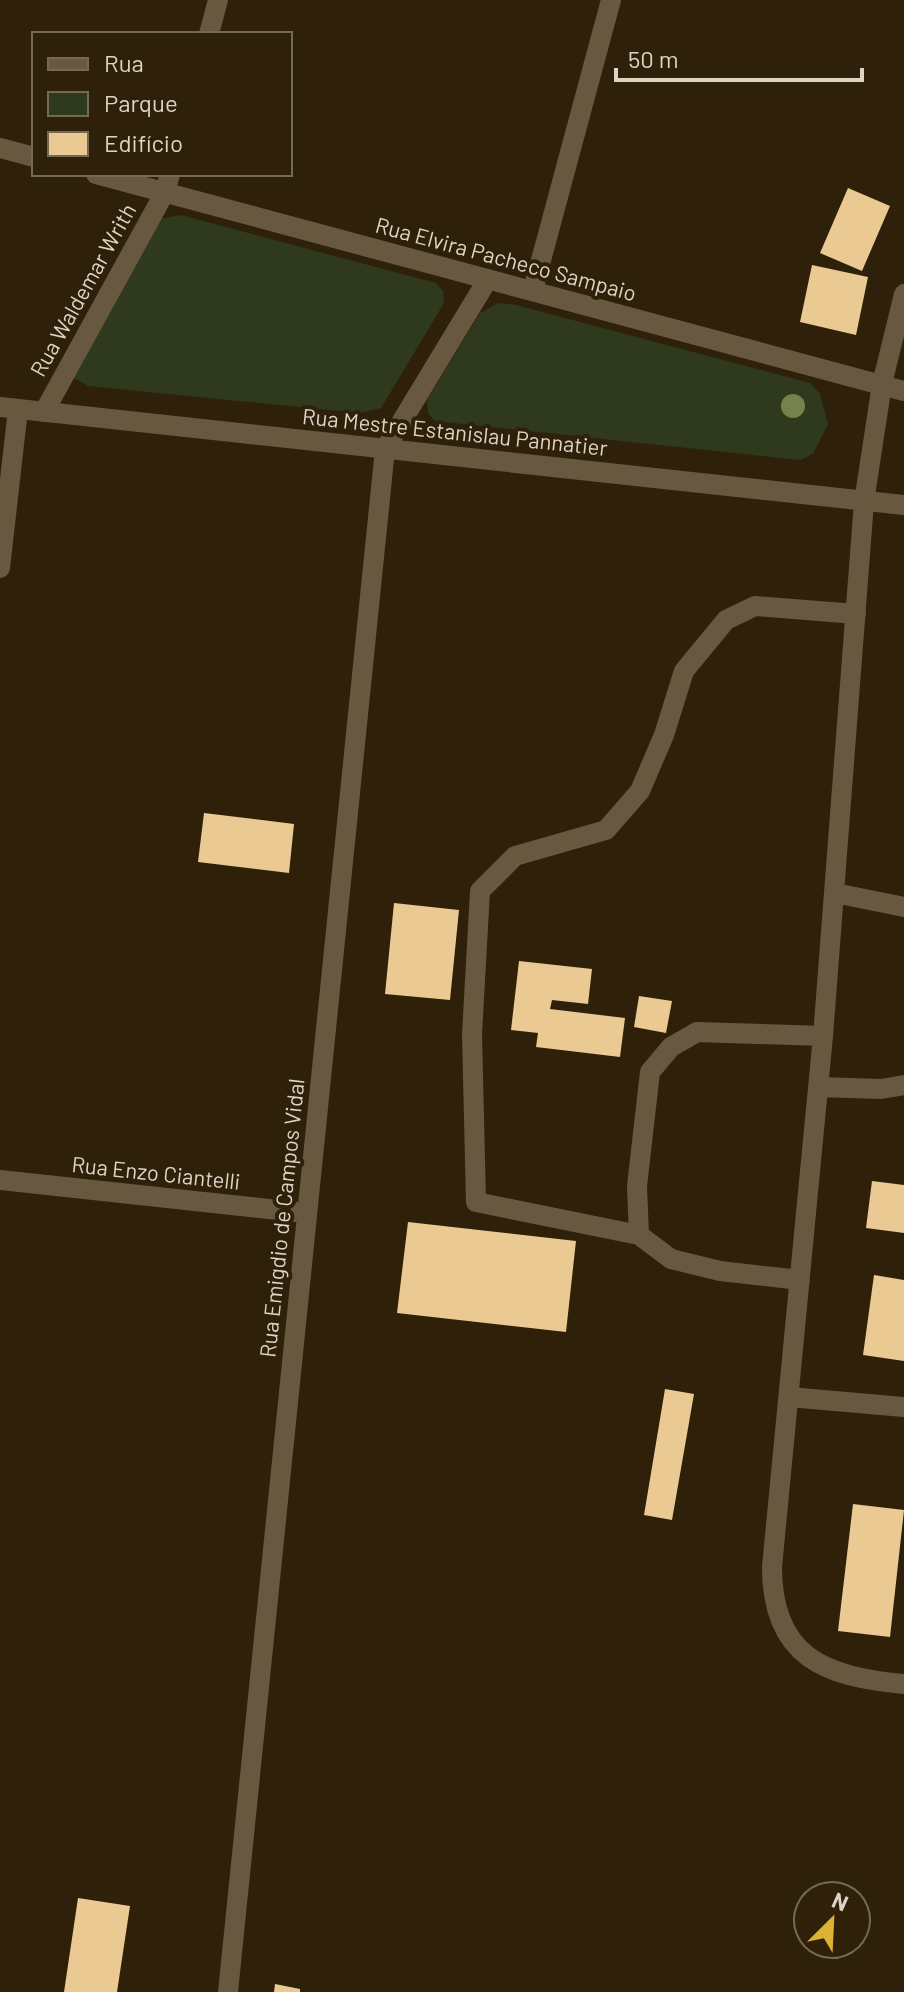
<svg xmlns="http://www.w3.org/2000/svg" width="904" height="1992" font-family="Barlow,sans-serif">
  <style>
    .green { fill: #2e391d }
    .building { fill: #ebc993 }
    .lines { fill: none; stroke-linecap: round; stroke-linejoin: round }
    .lane { stroke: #68583f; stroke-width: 20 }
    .street { stroke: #68583f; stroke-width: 20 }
    .secondary { stroke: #68583f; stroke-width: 20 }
    .tree { fill: #76814b }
    .labels { text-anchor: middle; stroke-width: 8; stroke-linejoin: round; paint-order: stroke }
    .street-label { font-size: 22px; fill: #ddd4c6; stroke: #2f2109 }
  </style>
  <rect width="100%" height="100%" fill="#2f2109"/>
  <path class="green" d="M181,215l255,68 7,8 1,12 -63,105 -21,5 -272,-27 -14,-8 85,-159z
    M498,303l18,2 294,78 10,11 8,30 -15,30 -13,6 -365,-39 -7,-8 -1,-13 53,-87z"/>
  <path class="building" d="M848,188l42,18 -28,65 -42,-18z
    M812,265l56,12 -12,58 -56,-13z
    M204,813l90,11 -5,49 -91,-11z
    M394,903l65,7 -9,90 -65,-6z
    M519,961l73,8 -4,35 -36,-4 -2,9 75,9 -5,39 -84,-10 2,-14 -27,-3z
    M639,996l33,5 -6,32 -32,-6z
    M872,1181l32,4v48l-38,-5z
    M408,1222l168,19 -10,91 -169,-19z
    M874,1275l30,5v81l-41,-6z
    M665,1389l29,5 -22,126 -28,-5z
    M853,1504l51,6 -14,127 -52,-6z
    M78,1898l52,8 -13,86h-53z
    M275,1984l25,5v3h-26z"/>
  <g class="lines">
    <path class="lane" d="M864,502l-41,534 -51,531c0,90 53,110 132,117
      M835,893l69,14
      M819,1087l62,2 23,-4
      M639,1235l-163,-33 -4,-168 8,-143 35,-35 91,-26 34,-39 24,-56 20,-64 42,-51 29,-14 101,8
      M800,1280l-80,-9 -49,-12 -32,-24 -2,-49 13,-114 21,-25 26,-15 126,4
      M789,1397l115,10"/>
    <path class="street" d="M209,34l9,-34
      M0,148l34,9
      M96,174l808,217
      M533,290l78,-290
      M44,412l121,-220 5,-18
      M864,502l18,-118 22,-90
      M0,568l18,-159
      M0,1180l306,33
      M228,1992l157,-1543 103,-170"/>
    <path class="secondary" d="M0,407l904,98"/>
  </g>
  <circle class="tree" cx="793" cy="406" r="12"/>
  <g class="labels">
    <g class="street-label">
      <text transform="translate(506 259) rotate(15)" y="8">Rua Elvira Pacheco Sampaio</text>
      <text transform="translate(83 290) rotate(-61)" y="8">Rua Waldemar Writh</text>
      <text transform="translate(455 432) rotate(6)" y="8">Rua Mestre Estanislau Pannatier</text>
      <text transform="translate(156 1173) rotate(6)" y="8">Rua Enzo Ciantelli</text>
      <text transform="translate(282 1218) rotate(-84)" y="8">Rua Emigdio de Campos Vidal</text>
    </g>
  </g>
  <rect x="32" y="32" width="260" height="144" fill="#2f2109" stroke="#756955" stroke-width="2"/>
  <rect x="48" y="58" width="40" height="12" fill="#68583f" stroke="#756955" stroke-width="2"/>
  <text x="104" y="72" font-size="24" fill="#ddd4c6">Rua</text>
  <rect x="48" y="92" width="40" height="24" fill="#2e391d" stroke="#756955" stroke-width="2"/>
  <text x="104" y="112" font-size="24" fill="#ddd4c6">Parque</text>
  <rect x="48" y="132" width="40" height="24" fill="#ebc993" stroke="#756955" stroke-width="2"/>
  <text x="104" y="152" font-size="24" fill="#ddd4c6">Edifício</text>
  <g transform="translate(832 1920) rotate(24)"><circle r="38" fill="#2f2109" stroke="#756955" stroke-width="2"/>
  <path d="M0-6L14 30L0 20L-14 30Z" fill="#dbb233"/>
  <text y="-12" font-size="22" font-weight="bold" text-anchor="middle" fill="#ddd4c6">N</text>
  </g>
  <path d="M616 68v12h246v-12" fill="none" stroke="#ddd4c6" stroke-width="4"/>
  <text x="628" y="68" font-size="24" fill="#ddd4c6" stroke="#2f2109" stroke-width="6" paint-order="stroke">50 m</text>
</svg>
